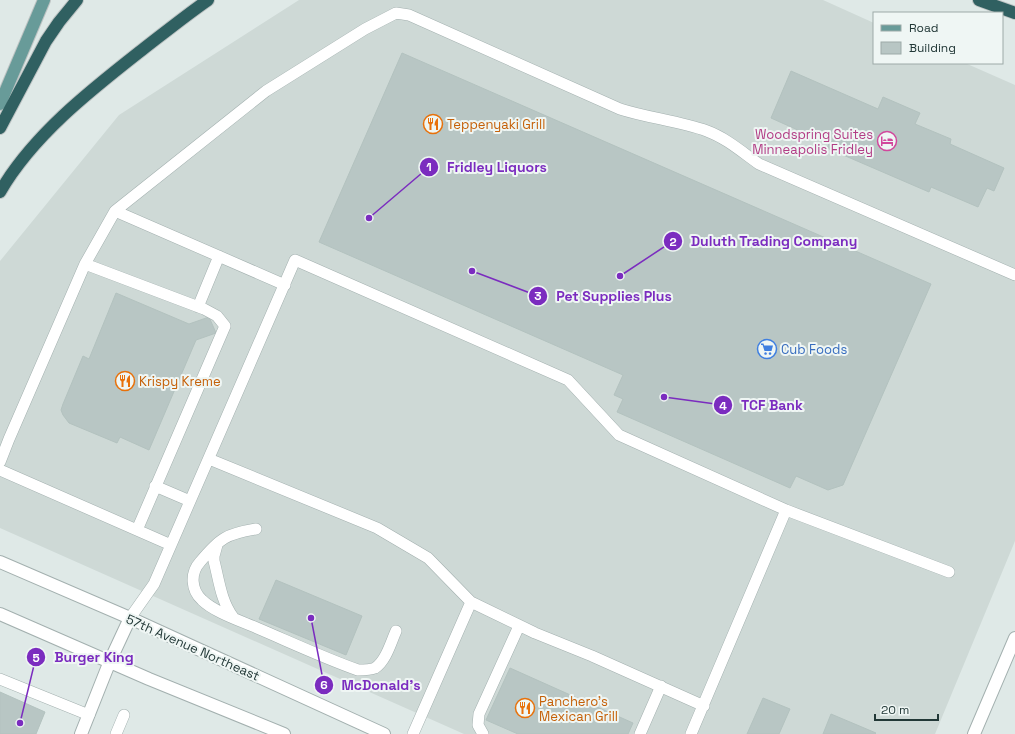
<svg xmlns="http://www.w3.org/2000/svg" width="1015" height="734" font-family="'Space Grotesk',sans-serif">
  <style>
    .built { fill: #ced9d6 }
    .building { fill: #b8c6c4; stroke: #b3c2bf }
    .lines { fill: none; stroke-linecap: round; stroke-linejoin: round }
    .service-casing { stroke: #a3b0af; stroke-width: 12 }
    .minor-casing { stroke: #a3b0af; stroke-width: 14 }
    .tertiary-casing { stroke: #a3b0af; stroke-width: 14 }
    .primary-casing { stroke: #bdc3c3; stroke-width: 14 }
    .motorway-casing { stroke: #bdc3c3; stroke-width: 14 }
    .service { stroke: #fff; stroke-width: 11 }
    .minor { stroke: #fff; stroke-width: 12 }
    .tertiary { stroke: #fff; stroke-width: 12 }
    .primary { stroke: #689b99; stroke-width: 12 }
    .motorway { stroke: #306061; stroke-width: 12 }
    .labels { text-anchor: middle; stroke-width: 4; stroke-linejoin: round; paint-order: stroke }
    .food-label { font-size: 13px; fill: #c56008; stroke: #eff6f4; text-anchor: start }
    .hotel-label { font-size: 13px; fill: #b23c85; stroke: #eff6f4; text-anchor: end }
    .shop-label { font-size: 13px; fill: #366cbe; stroke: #eff6f4; text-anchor: start }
    .street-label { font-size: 13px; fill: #223837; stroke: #eff6f4 }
    .leader { fill: none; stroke: #7b2cbf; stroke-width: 1.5 }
    .callout-dot { fill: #7b2cbf; stroke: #eff6f4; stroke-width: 1.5 }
    .mark-label { font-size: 12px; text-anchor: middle; font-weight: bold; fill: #fff }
    .callout-label { font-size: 14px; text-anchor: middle; font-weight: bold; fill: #7b2cbf; stroke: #eff6f4; stroke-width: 4; stroke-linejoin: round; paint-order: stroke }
  </style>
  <rect width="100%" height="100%" fill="#dfe9e7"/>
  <path class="built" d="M299,0h524l51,23v40h91l50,22v456l-80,193h-471l-464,-206v-267l119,-146z"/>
  <path class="building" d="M402,53l529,231 -88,201 -15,5 -32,-14 -6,12 -173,-76 6,-13 -9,-4 9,-20 -304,-133z
    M791,71l87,38 5,-12 37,16 -5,11 36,15 -1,5 54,24 -10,23 -7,-3 -9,19 -47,-20 -2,5 -102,-44 2,-4 -58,-26z
    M116,293l73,31 20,-7 7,16 -20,7 -47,110 -29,-13 -3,6 -48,-20 -6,-8 -2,-5 2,-6 20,-48 6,3z
    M276,580l86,36 -16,39 -87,-36z
    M510,668l123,55 -5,11h-110l-32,-14z
    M0,692l45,20 -9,22h-36z
    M763,698l27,11 -11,25h-32z
    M831,714l45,19 -1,1h-52z"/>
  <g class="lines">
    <g class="service-casing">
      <path id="service" d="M85,264l119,45 13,7 8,10 -88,204
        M285,285l-170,-74 151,-120 99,-62 31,-16 13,2 211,94c28,9 59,12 87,22 19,7 35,21 52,33l256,111
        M198,307l21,-51
        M209,459l168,69 51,30 43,44 64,31 57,23 112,50
        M0,462l9,-23 76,-175 30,-53
        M0,470l171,75
        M155,486l35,15
        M256,529c-30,5 -36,9 -56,33 -10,11 -9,28 2,38 12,12 39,21 55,28 33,14 67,30 101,42 6,0 12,0 17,-2 11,-7 16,-26 21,-37
        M217,545l-3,11v5c5,19 7,40 19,56
        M130,618l24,-34 141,-324 273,120 51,55 167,75 163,62
        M0,679l89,36
        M116,734l8,-19
        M413,734l58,-132
        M483,734l-5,-9 1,-11 40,-88
        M640,734l21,-48
        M691,734l95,-224"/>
    </g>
    <g class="minor-casing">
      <path id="minor" d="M81,734l29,-73 20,-43"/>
    </g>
    <g class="tertiary-casing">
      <path id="tertiary" d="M0,562l130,56 254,116
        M0,614l149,65 135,55
        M974,734l41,-96"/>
    </g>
    <g class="primary-casing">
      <path id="primary" d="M0,104l44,-104"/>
    </g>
    <g class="motorway-casing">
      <path id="motorway" d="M979,0l36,13
        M0,128l46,-87 13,-19 18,-22
        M0,192c33,-57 91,-102 142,-142 22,-17 43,-34 66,-50"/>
    </g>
    <use href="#service" class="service"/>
    <use href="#minor" class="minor"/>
    <use href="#tertiary" class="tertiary"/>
    <use href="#primary" class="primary"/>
    <use href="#motorway" class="motorway"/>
  </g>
  <defs>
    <g id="restaurant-ring" transform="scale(1)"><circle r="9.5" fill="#eff6f4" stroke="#e8710a" stroke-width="1.5"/><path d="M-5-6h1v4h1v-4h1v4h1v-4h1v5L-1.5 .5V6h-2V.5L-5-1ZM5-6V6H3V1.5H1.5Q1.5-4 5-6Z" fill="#e8710a"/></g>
    <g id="hotel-ring" transform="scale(1)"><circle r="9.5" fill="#eff6f4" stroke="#d1479c" stroke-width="1.5"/><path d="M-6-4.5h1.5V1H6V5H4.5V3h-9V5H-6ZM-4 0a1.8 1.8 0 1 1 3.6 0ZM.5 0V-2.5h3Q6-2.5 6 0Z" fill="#d1479c"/></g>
    <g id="supermarket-ring" transform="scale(1)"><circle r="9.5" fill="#eff6f4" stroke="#3f7fe0" stroke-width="1.5"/><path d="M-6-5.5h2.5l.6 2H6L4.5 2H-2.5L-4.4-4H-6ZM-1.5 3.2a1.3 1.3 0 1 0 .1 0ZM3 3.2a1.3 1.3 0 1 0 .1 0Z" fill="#3f7fe0"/></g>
  </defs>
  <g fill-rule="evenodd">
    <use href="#restaurant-ring" x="433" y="124"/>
    <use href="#hotel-ring" x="887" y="141"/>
    <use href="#supermarket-ring" x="767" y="349"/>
    <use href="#restaurant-ring" x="125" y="381"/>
    <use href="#restaurant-ring" x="525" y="708"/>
  </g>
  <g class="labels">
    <g class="food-label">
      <text x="447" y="129">Teppenyaki Grill</text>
      <text x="139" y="386">Krispy Kreme</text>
      <text x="539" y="706">Panchero's<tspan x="539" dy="15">Mexican Grill</tspan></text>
    </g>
    <g class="hotel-label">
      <text x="873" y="139">Woodspring Suites<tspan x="873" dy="15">Minneapolis Fridley</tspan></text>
    </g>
    <g class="shop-label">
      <text x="781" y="354">Cub Foods</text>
    </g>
    <g class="street-label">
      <text transform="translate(193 647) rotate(24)" y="5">57th Avenue Northeast</text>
    </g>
  </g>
  <path class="leader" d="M369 218L429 167M620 276L673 241M472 271L538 296M664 397L723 405M20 723L36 657M311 618L324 685"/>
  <g class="callout-dot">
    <circle cx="369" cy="218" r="4"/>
    <circle cx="620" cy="276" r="4"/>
    <circle cx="472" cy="271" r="4"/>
    <circle cx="664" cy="397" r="4"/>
    <circle cx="20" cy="723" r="4"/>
    <circle cx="311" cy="618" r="4"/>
    <circle cx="429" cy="167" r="10"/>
    <circle cx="673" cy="241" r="10"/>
    <circle cx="538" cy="296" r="10"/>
    <circle cx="723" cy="405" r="10"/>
    <circle cx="36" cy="657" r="10"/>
    <circle cx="324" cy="685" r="10"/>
  </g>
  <g class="mark-label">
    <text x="429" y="171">1</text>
    <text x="673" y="246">2</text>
    <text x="538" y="300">3</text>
    <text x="723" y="410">4</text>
    <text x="36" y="662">5</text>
    <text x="324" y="689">6</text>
  </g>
  <g class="callout-label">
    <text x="497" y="172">Fridley Liquors</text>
    <text x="774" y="246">Duluth Trading Company</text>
    <text x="614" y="301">Pet Supplies Plus</text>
    <text x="772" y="410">TCF Bank</text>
    <text x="94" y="662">Burger King</text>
    <text x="381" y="690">McDonald's</text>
  </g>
  <rect x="873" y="12" width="130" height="52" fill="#eff6f4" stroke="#9daaa8"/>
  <rect x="881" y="25" width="20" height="6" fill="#689b99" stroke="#9daaa8"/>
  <text x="909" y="32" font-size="12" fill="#223837">Road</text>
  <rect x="881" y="42" width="20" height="12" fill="#b8c6c4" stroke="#9daaa8"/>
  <text x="909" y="52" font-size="12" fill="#223837">Building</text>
  <path d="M875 714v6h63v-6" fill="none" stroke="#223837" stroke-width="2"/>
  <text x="881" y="714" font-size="12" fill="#223837" stroke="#eff6f4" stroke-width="3" paint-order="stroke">20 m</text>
</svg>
